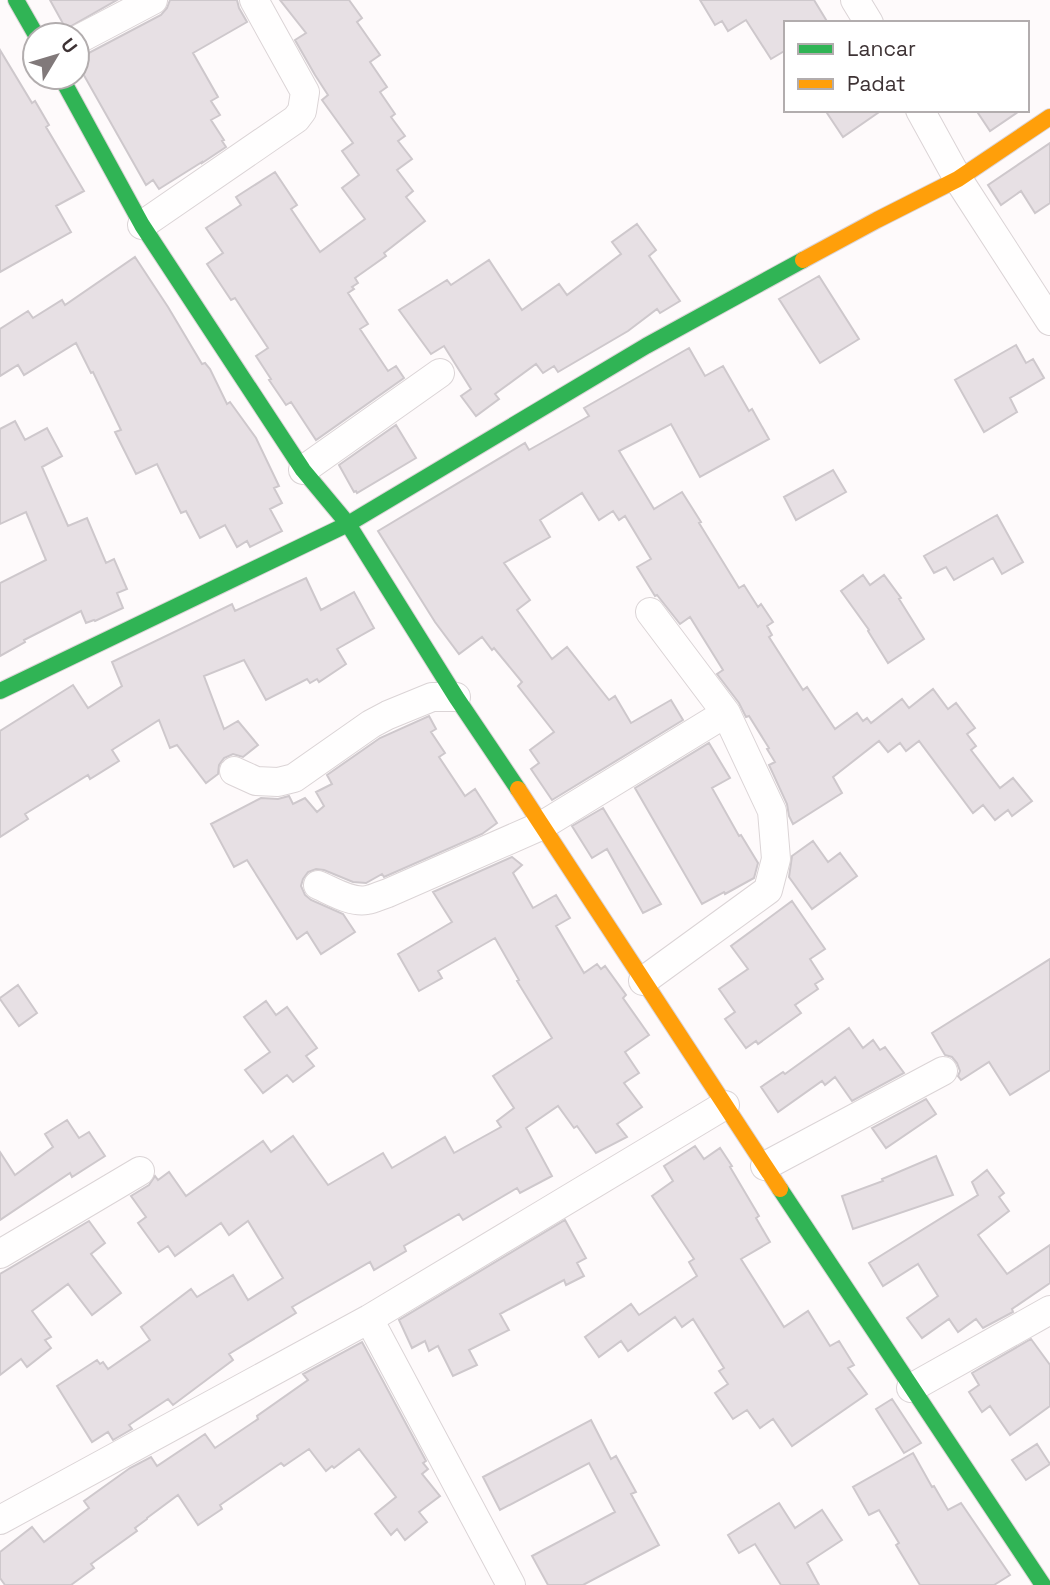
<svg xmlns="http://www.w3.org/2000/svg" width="1050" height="1585" font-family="'Space Grotesk',sans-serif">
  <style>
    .building { fill: #e7e0e4; stroke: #cec8cc; stroke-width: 2 }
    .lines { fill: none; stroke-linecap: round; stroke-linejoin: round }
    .street-casing { stroke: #dbd4d6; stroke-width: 30 }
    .fast-casing { stroke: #dbd4d6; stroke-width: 18 }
    .slow-casing { stroke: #dbd4d6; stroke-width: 18 }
    .street { stroke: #fffefe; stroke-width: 28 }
    .fast { stroke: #30b455; stroke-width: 16 }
    .slow { stroke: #ff9f0a; stroke-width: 16 }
  </style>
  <rect width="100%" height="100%" fill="#fefafb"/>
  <path class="building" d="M50,0h67l-51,29z
    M170,0h67l2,8 8,14 -54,31 25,44 -7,4 9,14 -9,5 13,20 -2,1 4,6 -24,16v-1l-43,27 -6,-9 -7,5 -69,-122v-6l8,-2 76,-40 6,-7z
    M280,0h69l13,18 -5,4 23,33 -10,7 17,25 -7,5 15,22 -4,3 14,19 -7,5 14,18 -15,11 16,21 -7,6 19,24 -41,32 2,3 -31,22 3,5 -6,4 2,2 -6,4 20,31 -8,5 28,42 8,-5 8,12 -88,62 -25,-38 -5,3 -17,-25 2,-1 -15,-23 12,-8 -33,-50 -4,2 -24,-36 16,-11 -17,-25 35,-23 -5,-8 39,-25 22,33 -6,4 29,43 45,-33 -23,-31 17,-13 -17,-24 11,-8 -31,-43 6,-5 -13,-20 -20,-35 11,-7z
    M700,0h114l14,23h-42v27l-15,9 -25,-39 -18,11 -6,-10 -7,4z
    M0,50l32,53 3,-2 14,24 -3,2 38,64 -28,15 15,26 -71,40z
    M825,110h57l-39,27z
    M976,110h45l-31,21z
    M1050,143v60l-15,10 -14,-22 -20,14 -13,-20z
    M637,224l19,26 -7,6 31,45 -20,12 -3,-4 -29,22 -70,41 -4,-6 -11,7 -7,-9 -41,30 4,5 -23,17 -15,-20 10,-7 -27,-43 -13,8 -32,-44 48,-30 4,5 38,-25 33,50 37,-26 8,11 54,-41 -9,-12z
    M135,257l33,50 34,57 3,-1 5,6 17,35 3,-2 26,36 23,48 -5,2 8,15 -12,6 12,22 -32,16 -3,-6 -10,6 -12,-22 -25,13 -14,-27 -5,2 -24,-49 -21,10 -21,-42 6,-2 -28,-58 -2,1 -15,-30 -52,32 -6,-10 -18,11v-47l28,-18 5,7 29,-18 3,5z
    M819,276l40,63 -39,24 -41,-64z
    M1016,345l10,18 7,-4 11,19 -34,20 7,14 -33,20 -29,-52z
    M689,348l16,28 18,-10 26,45 3,-2 17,30 -69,38 -29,-53 -52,27 35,58 28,-17 19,30 -2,1 40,65 5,-3 14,22 3,-3 12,18 -6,4 5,9 -3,2 34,53 4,-3 28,42 22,-16 6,8 4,-3 4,5 31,-24 7,9 24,-19 15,20 8,-6 19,25 -8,6 9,12 -5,4 29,38 13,-10 19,23 -20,15 -4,-6 -13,10 -12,-15 -10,8 -54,-72 -13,10 -6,-8 -12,9 -9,-11 -46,36 9,16 -49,31 -4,-8 -2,-12 -18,-39 6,-3 -8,-13 2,-1 -20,-32 -3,1 -7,-14 -22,-29 6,-4 -33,-53 -10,7 -23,-29 -2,1 -18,-29 14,-8 -26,-43 -6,4 -6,-9 -14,9 -17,-27 -42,27 10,17 -46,26 26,37 -13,10 35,49 15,-12 42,53 6,-4 16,27 40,-23 12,20 -131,80 -21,-31 8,-6 -9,-13 24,-18 -36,-46 4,-4 -28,-34 -2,2 -10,-13 -23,17 -24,-32 -57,-91 147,-88 4,7 60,-34 -5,-8z
    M15,421l10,19 22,-12 15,28 -20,11 26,59 19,-8 19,45 8,-4 13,30 -10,4 6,15 -28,13 -1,-1 -8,3 -5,-12 -57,29 1,2 -25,14v-73l46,-23 -20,-48 -26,12v-95z
    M396,425l20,33 -59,35 -1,-2 -2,1 -15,-27z
    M833,470l13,22 -50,28 -12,-23z
    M997,515l26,47 -21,12 -9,-16 -39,22 -8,-13 -12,6 -10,-17z
    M863,575l7,10 14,-10 17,23 -2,1 25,40 -36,24 -20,-32 1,-1 -28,-39z
    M306,578l15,32 33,-18 20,36 -37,21 9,15 -27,18 -2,-3 -7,4 -3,-4 -41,21 -22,-40 -40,16 20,53 14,-8 20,24 -15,12 -10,-3 -9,4 -5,7 -1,9 -12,9 -29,-38 -7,3 -11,-28 -47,30 7,11 -29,18 -2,-4 -63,39 3,5 -28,18v-106l73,-46 15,23 34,-22 -10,-24 120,-58 3,7z
    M429,716l7,13 -5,3 14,21 -6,4 26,39 10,-7 22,34 -15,11 -98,43 -2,-3 -16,9 -13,-1 -29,-12 -8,-1 -8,3 -5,7 -2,7 4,9 6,5 32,14 12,18 -34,22 -14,-22 -10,7 -50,-79 -13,7 -23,-43 50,-26 17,1 11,-3 4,8 12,-6 12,14 7,-6 -8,-14 16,-8 -5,-9 53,-37z
    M709,743l21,35 -18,10 27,48 2,-1 17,28 -4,15 -29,16 -1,-2 -22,12 -67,-116z
    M603,808l58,96 -18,9 -36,-64 -15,9 -20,-32z
    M813,841l15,21 12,-9 17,23 -45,33 -23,-32 3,-21z
    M512,857l10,8 -9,8 20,35 23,-13 14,23 -14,8 28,47 13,-9 4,5 4,-3 21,29 -3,3 26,37 -24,17 14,21 -15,10 18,24 -25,17 10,13 -31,16 -19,-27 -3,2 -16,-22 -32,22 26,48 -32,17 -3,-5 -54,32 -4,-6 -55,32 2,5 -32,19 -4,-8 -78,45 4,6 -67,41 4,6 -60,45 -5,-6 -39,26 3,4 -19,11 -5,-8 -16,10 -35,-56 40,-26 3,4 3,-2 5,7 42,-29 -9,-13 50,-38 6,8 36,-22 15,25 35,-22 -35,-57 -19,14 -8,-12 -46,33 -7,-10 -9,6 -21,-29 8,-6 -15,-21 18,-11 6,-9 3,4 11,-8 17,24 77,-55 8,11 22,-16 35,49 55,-32 9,15 53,-31 9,16 47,-26 -4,-6 17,-13 -21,-32 59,-38 -35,-57 2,-1 -24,-42 -57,33 4,7 -23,13 -21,-37 54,-32 -19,-30z
    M792,901l33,48 -15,10 13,20 -8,5 3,5 -23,16 6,8 -43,31 -2,-3 -10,7 -21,-29 10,-7 -16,-23 29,-20 -17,-23z
    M1050,959v111l-40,25 -21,-33 -28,18 -3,-4 2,-5 -3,-8 -5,-6 -7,-2 -13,-22z
    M18,985l19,28 -18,13 -19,-27v-1z
    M266,1001l10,14 11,-8 30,41 -11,8 8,10 -21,16 -6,-7 -24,18 -18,-23 25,-18 -26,-35z
    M849,1028l14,20 10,-8 7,10 5,-3 19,26 -52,28 -17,-24 -10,8 -3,-4 -44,31 -17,-25 22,-15 2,2z
    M926,1099l10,15 -50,34 -14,-20z
    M67,1120l12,18 10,-6 16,24 -33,21 -2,-4 -70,47v-68l15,23 38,-28 -8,-13z
    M695,1146l9,13 16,-11 12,18 -2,1 29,49 -3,2 14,24 -29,17 43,68 24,-16 22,35 9,-5 15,24 -6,3 19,26 -75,52 -19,-27 -13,9 -13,-18 -14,9 -18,-26 13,-9 -9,-13 5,-3 -31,-49 -11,8 -7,-10 -47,34 -7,-10 -22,16 -14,-20 46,-33 8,11 58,-39 -8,-14 5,-3 -42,-63 21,-15 -9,-15z
    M936,1156l17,39 -100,34 -11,-33 41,-15 -1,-2z
    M987,1170l17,23 -5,4 10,14 -31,24 29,39 43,-29v38l-38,26 1,3 -30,16 -7,-9 -18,13 -9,-13 -27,19 -15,-20 31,-22 -20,-32 -35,22 -14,-23 109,-68 -6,-13z
    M565,1220l21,38 -9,5 7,13 -18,9 -2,-5 -64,34 9,16 -40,20 8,15 -24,11 -15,-30 -9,5 -4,-10 -13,7 -13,-28z
    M89,1221l16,22 -14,11 30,39 -29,22 -24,-31 -36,27 19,26 -6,3 6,8 -24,19 -6,-8 -21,16v-101z
    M1031,1339l19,26v41l-40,29 -20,-29 -8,6 -13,-20 10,-7 -7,-12z
    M362,1342l64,119 -3,2 5,6 -6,5 18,22 -21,16 8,10 -22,18 -8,-11 -6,6 -16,-21 21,-17 -37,-48 -25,19 -2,-2 -6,5 -17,-22 -25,17 -3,-3 -61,42 2,4 -24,16 -20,-30 -31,23v1l-12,9 2,3 -46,33 3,4 -23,17h-66l-5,-7v-26l32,-25 12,15 45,-34 -5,-7 46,-33 21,-11 6,9 48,-32 10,14 43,-29 -1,-3 51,-36 -5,-6z
    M892,1399l29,44 -17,10 -28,-44z
    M591,1420l20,39 5,-3 20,36 -5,2 28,51 -76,40h-35l-16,-29 83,-44 -26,-49 -89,47 -17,-33z
    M1037,1444l13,20 -24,16 -14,-20z
    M913,1453l19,34 2,-1 14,24 13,-7 49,72 -16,10h-74l-24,-40 3,-2 -20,-33 -10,5 -16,-28z
    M779,1503l16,25 27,-18 20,30 -35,23 12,22h-38l-26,-41 -16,9 -11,-18z"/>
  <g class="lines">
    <g class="street-casing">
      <path id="street" d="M855,0l14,23
        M77,40l76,-40
        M920,110l38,69 92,142
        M142,225l154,-106 6,-8 3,-19 -51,-92
        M303,470l137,-97
        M234,771l22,10 22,1 16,-4 77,-54 17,-9 44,-18h24
        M318,885c14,6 33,18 49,15 7,-1 14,-5 21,-7l155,-68 183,-112
        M643,981l125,-91 8,-31 -4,-48 -46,-98 -76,-101
        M765,1166l178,-95
        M0,1254l140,-83
        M369,1319l142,266
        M911,1388l139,-78
        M0,1520l369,-201 356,-214"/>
    </g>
    <g class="fast-casing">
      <path id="fast" d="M16,0l20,35
        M61,77l81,148 161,245 45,54 108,173 62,92
        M0,691l348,-167 298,-178 157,-86
        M780,1189l263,396"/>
    </g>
    <g class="slow-casing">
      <path id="slow" d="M803,260l74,-40 81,-41 92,-62
        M518,789l262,400"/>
    </g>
    <use href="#street" class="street"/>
    <use href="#fast" class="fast"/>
    <use href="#slow" class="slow"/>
  </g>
  <rect x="784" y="21" width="245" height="91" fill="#ffffff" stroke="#b2adae" stroke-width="2"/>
  <rect x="798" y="44" width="35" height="10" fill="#30b455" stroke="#b2adae" stroke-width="2"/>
  <text x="847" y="56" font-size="21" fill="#3e3335">Lancar</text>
  <rect x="798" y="79" width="35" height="10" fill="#ff9f0a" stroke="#b2adae" stroke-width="2"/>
  <text x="847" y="91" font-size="21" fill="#3e3335">Padat</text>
  <g transform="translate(56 56) rotate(52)"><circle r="33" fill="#ffffff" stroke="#b2adae" stroke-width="2"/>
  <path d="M0-5L12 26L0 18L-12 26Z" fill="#81797a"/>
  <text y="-10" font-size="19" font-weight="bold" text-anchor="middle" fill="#3e3335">U</text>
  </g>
</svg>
